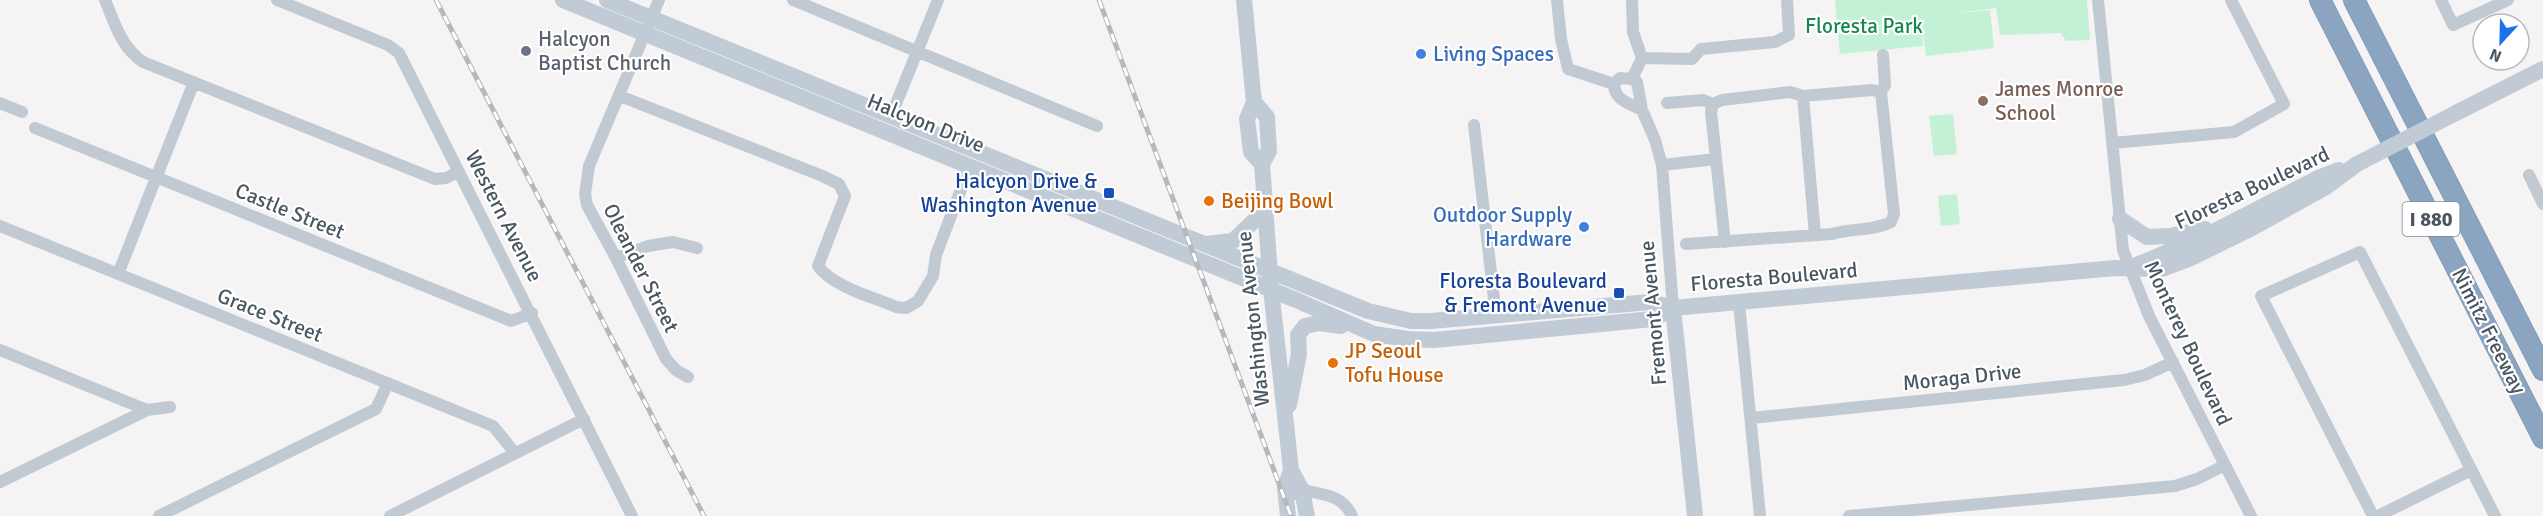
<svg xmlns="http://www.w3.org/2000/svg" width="2543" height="516" font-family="Signika,sans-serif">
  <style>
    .green { fill: #c3f1d5 }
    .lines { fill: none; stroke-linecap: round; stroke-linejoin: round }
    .highway-casing { stroke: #7690ad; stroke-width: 22 }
    .street { stroke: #c1cad2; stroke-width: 12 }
    .secondary { stroke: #c1cbd6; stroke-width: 16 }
    .highway { stroke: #8ba5c1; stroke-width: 21 }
    .rail-casing { stroke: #b5b8bd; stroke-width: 5 }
    .rail { stroke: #fff; stroke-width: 3; stroke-dasharray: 9; stroke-linecap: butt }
    .secondary-bridge { stroke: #c1cbd6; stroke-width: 16 }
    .worship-dot { fill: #6b7280; stroke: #fff; stroke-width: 2 }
    .shop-dot { fill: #3f7fe0; stroke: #fff; stroke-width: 2 }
    .education-dot { fill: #8d6e63; stroke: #fff; stroke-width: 2 }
    .transit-dot { fill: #1a4fb4; stroke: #fff; stroke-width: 2 }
    .food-dot { fill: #e8710a; stroke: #fff; stroke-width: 2 }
    .labels { text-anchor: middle; stroke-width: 4.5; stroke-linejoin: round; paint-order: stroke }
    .shield { fill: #fff; stroke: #808990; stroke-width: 1.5 }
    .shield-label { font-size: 20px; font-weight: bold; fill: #4a5661 }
    .park-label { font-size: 21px; fill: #17864f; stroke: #fff }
    .worship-label { font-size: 21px; fill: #5b616d; stroke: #fff; text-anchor: start }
    .shop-label { font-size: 21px; fill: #366cbe; stroke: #fff; text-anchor: start }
    .education-label { font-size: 21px; fill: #785e54; stroke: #fff; text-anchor: start }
    .street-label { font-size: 21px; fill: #4a5661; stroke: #fff }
    .transit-label { font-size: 21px; fill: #164399; stroke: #fff; text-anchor: end }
    .food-label { font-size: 21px; fill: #c56008; stroke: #fff; text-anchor: start }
  </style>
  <rect width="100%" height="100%" fill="#f5f3f3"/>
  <path class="green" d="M1835,0h252l3,40 -24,1 -5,-8 -61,2 -4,-27 -46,6 40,-4 4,38 -68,8 -5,-36 2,26 -83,8z
    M1953,114l4,40 -23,2 -5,-40z
    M1957,194l3,30 -19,2 -3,-30z"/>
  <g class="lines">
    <g class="highway-casing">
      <path id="highway" d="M2320,0l223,438
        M2354,0l189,370"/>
    </g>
    <path class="street" d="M105,0c10,24 16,47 38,62l292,117 11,-1 12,-6
      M277,0l111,45 11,8 233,463
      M659,0l-70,166 -4,28 2,11 29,53 50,101 10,11 12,7
      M793,0l304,126
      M1557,0l4,39 7,30 46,15
      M2098,0l25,250 26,66 102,200
      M2441,0l12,25 55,-25
      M1642,58l50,1 9,-10 74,-7 14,-7 -2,-35
      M1620,78l12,1 5,3 5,28c-12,-6 -28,-10 -28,-26z
      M1632,79l10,-21 -9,-26 -1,-32
      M620,96l200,79 19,9 6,12 -27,70c15,21 55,31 78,41l10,1 12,-7 15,-25 3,-21 34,-89
      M1803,96l12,139
      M0,103l22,9
      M1667,103l36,-3 10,4 9,-4 68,-8 13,4 69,-6 9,2
      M1713,104l-2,8 14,130
      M1642,110l13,30 7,25 11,143
      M891,116l47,-116
      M1474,125l22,191
      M35,128l476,193 21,-8
      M2113,143l121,-11 50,-28 -53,-104
      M1662,165l54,-6
      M2529,175l14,29
      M0,226l493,200 22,27
      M1686,244l146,-10c19,-6 42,-3 59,-12l3,-8 -13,-122 4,-7 -2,-30
      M616,258l32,-12 25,-4 24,6
      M118,274l76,-192
      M1739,303l21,213
      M0,350l147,60
      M1751,418l373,-38 21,-5 28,-13
      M0,482l147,-72 23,-3
      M1296,494l6,-4c21,4 41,5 50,26
      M159,516l217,-107 11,-24
      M390,516l194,-97
      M1849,516l326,-30 22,-7 28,-14
      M2373,516l-112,-220 99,-44 135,264
      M2378,516l93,-46"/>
    <path class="secondary" d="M563,0l733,300 78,34 34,5 26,1 219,-21 20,-11
      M607,0l761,311 43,10h20l219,-19 23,6 442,-40 47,1 29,-11 61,-30 74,-41 31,-23
      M1244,0l10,102 -7,17 4,33 11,12
      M1254,102l13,15 2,34 -7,13 9,125 20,181 11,20 5,26
      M2456,113l87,-44
      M2120,219l27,18 22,-1 36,-7
      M1207,244l26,-3 32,-31
      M2132,267l67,-28 119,-61 21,-8
      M1673,308l22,208
      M1289,405l10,-51 -1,-19 7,-9 14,-3 22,3
      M1288,516l-3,-28 6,-18"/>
    <use href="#highway" class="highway"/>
    <g class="rail-casing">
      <path id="rail" d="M436,0l268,516
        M1099,0l192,516"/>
    </g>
    <use href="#rail" class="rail"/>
    <path class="secondary-bridge" d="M2357,164l99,-51"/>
  </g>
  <circle class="worship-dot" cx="526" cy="51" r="6"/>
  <g class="shop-dot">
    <circle cx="1421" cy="54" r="6"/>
    <circle cx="1584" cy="227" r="6"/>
  </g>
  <circle class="education-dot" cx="1983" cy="101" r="6"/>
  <g class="transit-dot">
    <rect x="1103" y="187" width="12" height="12" rx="3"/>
    <rect x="1613" y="287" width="12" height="12" rx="3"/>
  </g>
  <g class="food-dot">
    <circle cx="1209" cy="201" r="6"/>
    <circle cx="1333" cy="363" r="6"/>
  </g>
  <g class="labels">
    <rect class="shield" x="2402.5" y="202" width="57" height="34" rx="4.5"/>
    <g class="shield-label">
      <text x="2431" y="226">I 880</text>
    </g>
    <g class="park-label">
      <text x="1864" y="33">Floresta Park</text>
    </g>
    <g class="worship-label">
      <text x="538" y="46">Halcyon<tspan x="538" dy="24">Baptist Church</tspan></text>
    </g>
    <g class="shop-label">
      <text x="1433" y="61">Living Spaces</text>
      <text x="1572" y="222" text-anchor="end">Outdoor Supply<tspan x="1572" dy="24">Hardware</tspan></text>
    </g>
    <g class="education-label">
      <text x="1995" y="96">James Monroe<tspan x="1995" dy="24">School</tspan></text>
    </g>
    <g class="street-label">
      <text transform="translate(926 123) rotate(22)" y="7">Halcyon Drive</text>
      <text transform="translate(2252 188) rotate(-25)" y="7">Floresta Boulevard</text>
      <text transform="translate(290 211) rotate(22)" y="7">Castle Street</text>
      <text transform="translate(504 216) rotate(63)" y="7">Western Avenue</text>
      <text transform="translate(641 268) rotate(63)" y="7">Oleander Street</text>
      <text transform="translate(1774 277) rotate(-5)" y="7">Floresta Boulevard</text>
      <text transform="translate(1653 313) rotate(-95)" y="7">Fremont Avenue</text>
      <text transform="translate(270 315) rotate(22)" y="7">Grace Street</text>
      <text transform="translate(1253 319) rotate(-96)" y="7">Washington Avenue</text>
      <text transform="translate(2489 331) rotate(63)" y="7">Nimitz Freeway</text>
      <text transform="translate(2188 343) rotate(65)" y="7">Monterey Boulevard</text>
      <text transform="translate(1962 377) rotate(-6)" y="7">Moraga Drive</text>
    </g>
    <g class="transit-label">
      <text x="1097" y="188">Halcyon Drive &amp;<tspan x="1097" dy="24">Washington Avenue</tspan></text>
      <text x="1607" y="288">Floresta Boulevard<tspan x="1607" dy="24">&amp; Fremont Avenue</tspan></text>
    </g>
    <g class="food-label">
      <text x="1221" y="208">Beijing Bowl</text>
      <text x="1345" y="358">JP Seoul<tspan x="1345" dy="24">Tofu House</tspan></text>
    </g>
  </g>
  <g transform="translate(2501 42) rotate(202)"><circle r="28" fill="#ffffff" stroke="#b7bbc0" stroke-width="1.5"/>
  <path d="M0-4.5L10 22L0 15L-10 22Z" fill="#1a73e8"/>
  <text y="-9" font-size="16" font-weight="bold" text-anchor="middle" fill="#4a5661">N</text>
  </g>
</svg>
